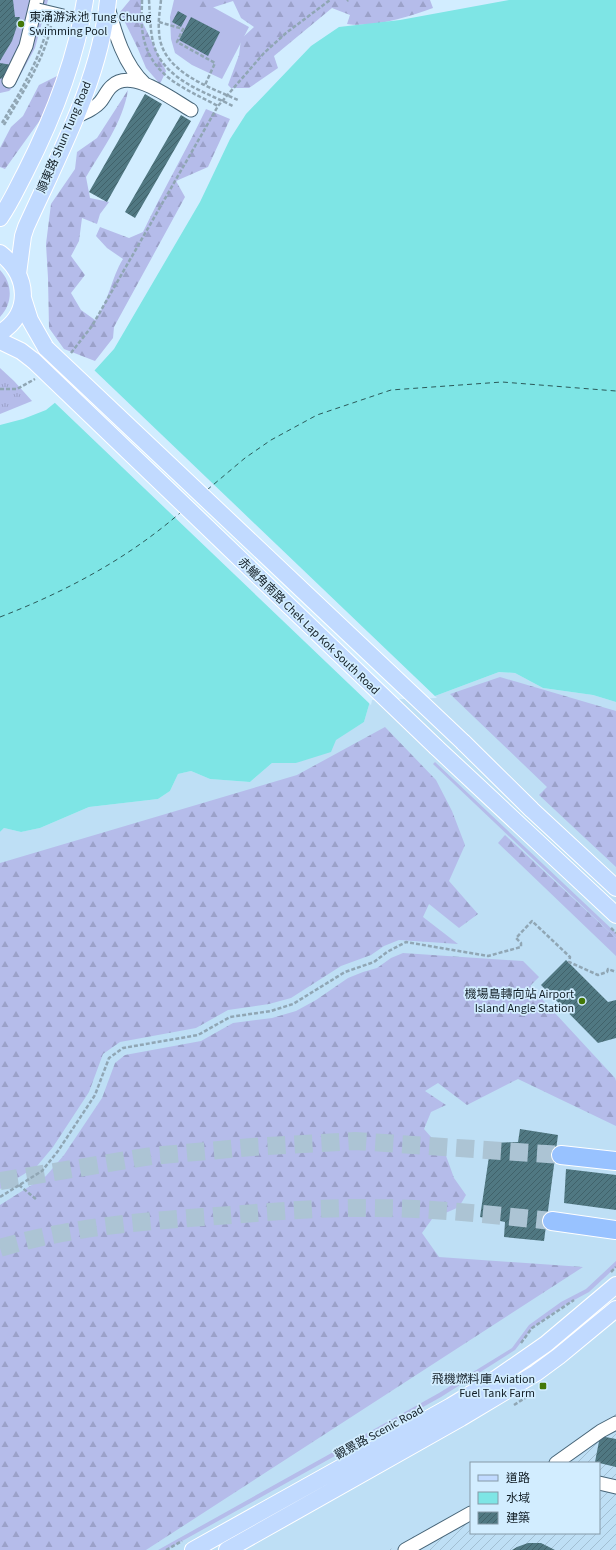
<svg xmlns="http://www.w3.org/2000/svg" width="616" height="1550" font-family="'Source Sans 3','Noto Sans TC',sans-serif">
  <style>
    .built { fill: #bedff5; fill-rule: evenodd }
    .industrial { fill: url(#industrial-furrows) }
    .grass { fill: #b5bcea }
    .forest { fill: url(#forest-firs) }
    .park { fill: url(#park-tufts) }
    .water { fill: #7ee5e5 }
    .pier { fill: #d2edff }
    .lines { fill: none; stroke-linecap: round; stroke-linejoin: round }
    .ferry { stroke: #2c5a5a; stroke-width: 1; stroke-dasharray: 5 4; stroke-linecap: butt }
    .building { fill: url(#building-hatch) }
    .highway-tunnel { stroke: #acc4d4; stroke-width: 18; stroke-dasharray: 18 9; stroke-linecap: butt }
    .minor-casing { stroke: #476578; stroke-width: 15 }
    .major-casing { stroke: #fff; stroke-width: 18 }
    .highway-casing { stroke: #fff; stroke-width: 20 }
    .path { stroke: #90a6b4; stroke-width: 2.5; stroke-dasharray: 4 2; stroke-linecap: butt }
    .minor { stroke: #fff; stroke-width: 13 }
    .major { stroke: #c1daff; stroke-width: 16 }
    .highway { stroke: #98c2ff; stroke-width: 18 }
    .minor-bridge-casing { stroke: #476578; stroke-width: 15; stroke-linecap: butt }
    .major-bridge-casing { stroke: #fff; stroke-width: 18; stroke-linecap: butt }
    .minor-bridge { stroke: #fff; stroke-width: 13 }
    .major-bridge { stroke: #c1daff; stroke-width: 16 }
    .poi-dot { fill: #437807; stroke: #d2edff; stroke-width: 1.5 }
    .labels { text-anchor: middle; stroke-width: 3.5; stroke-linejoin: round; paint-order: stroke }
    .poi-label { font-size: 12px; fill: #121e26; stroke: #d2edff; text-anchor: end }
    .street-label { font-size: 12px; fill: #121e26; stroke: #d2edff }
  </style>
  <defs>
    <pattern id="industrial-furrows" width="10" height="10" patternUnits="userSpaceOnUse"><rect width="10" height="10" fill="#bedff5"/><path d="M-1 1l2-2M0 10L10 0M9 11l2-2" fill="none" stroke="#a2bfd2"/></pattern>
    <pattern id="forest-firs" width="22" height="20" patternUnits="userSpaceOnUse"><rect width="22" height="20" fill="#b5bcea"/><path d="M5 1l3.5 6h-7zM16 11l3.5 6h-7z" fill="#9ba1c9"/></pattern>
    <pattern id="park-tufts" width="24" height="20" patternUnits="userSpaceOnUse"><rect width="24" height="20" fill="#b5bcea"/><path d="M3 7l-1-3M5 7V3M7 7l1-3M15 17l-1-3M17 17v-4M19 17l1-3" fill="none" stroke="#9ba1c9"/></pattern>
    <pattern id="building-hatch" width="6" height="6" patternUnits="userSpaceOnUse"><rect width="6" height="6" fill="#507882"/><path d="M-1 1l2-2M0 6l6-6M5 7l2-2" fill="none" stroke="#41626a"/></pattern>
  </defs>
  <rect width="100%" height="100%" fill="#d2edff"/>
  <path class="built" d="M499,672l16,1 28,15 50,7 23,7v848h-616v-718l4,-4 17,4 19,-4 49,-21 69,-8 12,-8 8,-17 13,-3 19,8 40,3 22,-19h24l68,-41 7,-24 64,-2zM471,1463h128v70h-128z"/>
  <path class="industrial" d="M616,1407v143h-227l82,-45v28h128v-70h-53l54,-41z"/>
  <path class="grass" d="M0,0h48l-13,48 -20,37 -6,6 -9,2z
    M174,0h26l49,27 -27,52 -30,-14 -17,-12 -4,-14 -1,-22z
    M435,762l181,171v5l-183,-174z
    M616,1261v6l-27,25 -26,14 -31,22 -17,22 -74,47 -275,153h-8l281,-157 73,-45 17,-23 32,-23 25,-13z"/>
  <path class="forest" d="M130,0h11v19l25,52 -6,13 -14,-16 -8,-19 -18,-37z
    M185,0h245l3,8c-26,9 -58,20 -86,16l3,-9 -18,-7 -58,48 4,12 -29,20h-18l-3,-3 11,-30 2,-16 13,-12 -13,-9 -8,-17 -31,10z
    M61,74l-18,42 -38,53 -5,-2v-19l11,-21 12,-11 16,-31z
    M128,90c-5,32 -26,60 -42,87l4,21 19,4 -9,12 -3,10 -15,-6 -3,23 -8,15 14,19 -14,18 10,17 14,10c14,-18 16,-42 28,-61l-16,-11 -11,-12 4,-9 29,11 14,-6c20,-42 43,-81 63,-123l24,10 -22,48 -32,14 9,16 -71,130 -1,11 -18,23 -31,-12 -15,-21 -1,-50 -2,-34 5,-40 24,-35 2,-17 20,-14z
    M0,270c13,14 13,33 0,47z
    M500,677l116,34v156l-77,-72 8,-8 -97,-93z
    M385,727l51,53 16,31 13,34 -16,36 29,33 -19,14 -30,-24 -6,13 35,27 -59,-4 -15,6 -13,9 -30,11 -50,32 -22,6 -41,6 -32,18 -76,14 -17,12 -14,38 -36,55 -16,19 -37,23v-326l297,-88z
    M505,835l111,103v18l-118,-113z
    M403,953l120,8 16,16 -9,9 85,92 1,3v45l-98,-47 -51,26 -29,-22 -13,8 21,14 -15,7 -7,17 21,24 9,25 12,17 -7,12 -27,12 -10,14 17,24 144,10 -437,283h-146v-345l46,-29 18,-21 38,-57 13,-35 10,-8 76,-14 32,-18 39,-5 24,-7 20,-11 32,-22 15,-6 14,-4 14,-10z"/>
  <path class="park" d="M0,368l14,13 18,20 -32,13z"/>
  <path class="water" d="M509,0h107v702l-23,-7 -50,-7 -28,-15 -16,-1 -64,24 -64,2 -7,24 -28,18 -5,12 -35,11h-24l-22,19 -40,-3 -19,-8 -13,3 -8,17 -12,8 -69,8 -49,21 -19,4 -17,-4 -4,4v-407l23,-6 23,-9 48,-39 20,-22 86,-147 30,-63 16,-25 65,-68 28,-19 61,-7z"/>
  <path class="pier" d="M93,369l344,329 -65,2 -1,5 -317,-303z"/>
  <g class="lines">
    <path class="ferry" d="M207,490l38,-32 26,-18 46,-25 74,-25 111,-8 114,9
      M0,617c65,-25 127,-58 180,-104"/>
  </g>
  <path class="building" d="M0,0h13l2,17h5l-8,24 -12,20z
    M178,11l9,5 -6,11 -9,-5z
    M191,17l29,15 -12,24 -29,-16z
    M0,63l12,2 -7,12 -5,2z
    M145,94l17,10 -55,98 -18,-10z
    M181,115l10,6 -56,97 -10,-6z
    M566,960l42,42 8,-2v38l-18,5 -57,-58z
    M520,1129l38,6 -14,106 -40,-4 1,-15 -25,-5 11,-74 27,-1z
    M566,1169l50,6v35l-52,-7z
    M600,1436l16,3v28l-21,-5z
    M528,1543h13l14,7h-43l5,-3z"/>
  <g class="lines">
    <path class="highway-tunnel" d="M0,1181l151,-25 101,-9 103,-6 206,14
      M0,1248c66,-20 134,-26 203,-31 57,-4 114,-10 172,-9 59,0 118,7 177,13"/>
    <g class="minor-casing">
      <path id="minor" d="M108,7c7,26 16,58 37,77
        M9,81l17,-35 11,-46
        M75,117c9,-4 21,-9 26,-16 4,-5 6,-11 11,-15 19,-19 61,14 79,24
        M556,1463l45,-32 15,-8
        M599,1483l17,4
        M405,1550l66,-37"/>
    </g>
    <g class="major-casing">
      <path id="major" d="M0,218c10,-14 17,-30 25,-45 28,-55 51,-112 60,-173
        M0,253c29,22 32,60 0,80
        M18,274l5,-38 3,-9c33,-73 74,-147 82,-227
        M23,298l7,22 16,28
        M0,341l21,10 13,10
        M463,742l69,68 84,78
        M436,747l180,168
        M193,1550l258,-144 46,-28 49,-34 70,-59
        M227,1550l234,-132 75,-45 23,-17 57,-47"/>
    </g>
    <g class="highway-casing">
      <path id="highway" d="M561,1155l55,6
        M552,1221l64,9"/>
    </g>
    <path class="path" d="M142,0c0,9 -1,19 0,28 5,47 40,59 76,78
      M149,0c1,15 1,32 5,46 11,34 51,46 79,60
      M161,0c-1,10 -3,21 -2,31 1,40 48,55 79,69
      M347,1l1,-1
      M159,22l24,7 -6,13 38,21 -10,22
      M2,123c18,-31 38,-63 46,-99
      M4,125c17,-30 40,-65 47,-99
      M71,353l21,-27 126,-220 46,-53 22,-20 44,-33
      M0,389h17l18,-10
      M611,928l5,5
      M19,1185l18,15
      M0,1197l42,-26 16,-20 37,-56 14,-37 14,-10 75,-13 32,-18 41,-6 22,-7 52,-32 29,-10 13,-10 19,-10 82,14 33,-9v-4l-5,-5 16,-17 38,36 -1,5 29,13 9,-3 1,-3 8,3
      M611,1272l5,-5
      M521,1343l11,-15 42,-28
      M514,1405l19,-12
      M166,1550l16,-9"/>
    <use href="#minor" class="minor"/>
    <use href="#major" class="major"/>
    <use href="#highway" class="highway"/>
    <g class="minor-bridge-casing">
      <path id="minor-bridge" d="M38,10l25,6"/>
    </g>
    <g class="major-bridge-casing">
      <path id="major-bridge" d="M46,348l417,394
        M34,361l402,386"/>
    </g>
    <use href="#minor-bridge" class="minor-bridge"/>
    <use href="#major-bridge" class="major-bridge"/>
  </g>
  <g class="poi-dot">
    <circle cx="21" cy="24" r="4"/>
    <circle cx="582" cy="1001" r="4"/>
    <rect x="539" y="1382" width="8" height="8" rx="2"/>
  </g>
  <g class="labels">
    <g class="poi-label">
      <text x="29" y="21" text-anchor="start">東涌游泳池 Tung Chung<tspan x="29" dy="14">Swimming Pool</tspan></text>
      <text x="574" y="998">機場島轉向站 Airport<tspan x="574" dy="14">Island Angle Station</tspan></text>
      <text x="535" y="1383">飛機燃料庫 Aviation<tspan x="535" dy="14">Fuel Tank Farm</tspan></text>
    </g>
    <g class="street-label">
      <text transform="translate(64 137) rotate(-67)" y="4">順東路 Shun Tung Road</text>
      <text transform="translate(309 626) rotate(44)" y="4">赤鱲角南路 Chek Lap Kok South Road</text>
      <text transform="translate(379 1432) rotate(-29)" y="4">觀景路 Scenic Road</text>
    </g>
  </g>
  <rect x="470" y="1462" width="130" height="72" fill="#d2edff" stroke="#859aa8"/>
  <rect x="478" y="1475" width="20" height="6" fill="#c1daff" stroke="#859aa8"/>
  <text x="506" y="1482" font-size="12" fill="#121e26">道路</text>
  <rect x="478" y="1492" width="20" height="12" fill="#7ee5e5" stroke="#859aa8"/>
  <text x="506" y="1502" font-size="12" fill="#121e26">水域</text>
  <rect x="478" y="1512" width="20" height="12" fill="url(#building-hatch)" stroke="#859aa8"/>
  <text x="506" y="1522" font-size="12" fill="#121e26">建築</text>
</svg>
